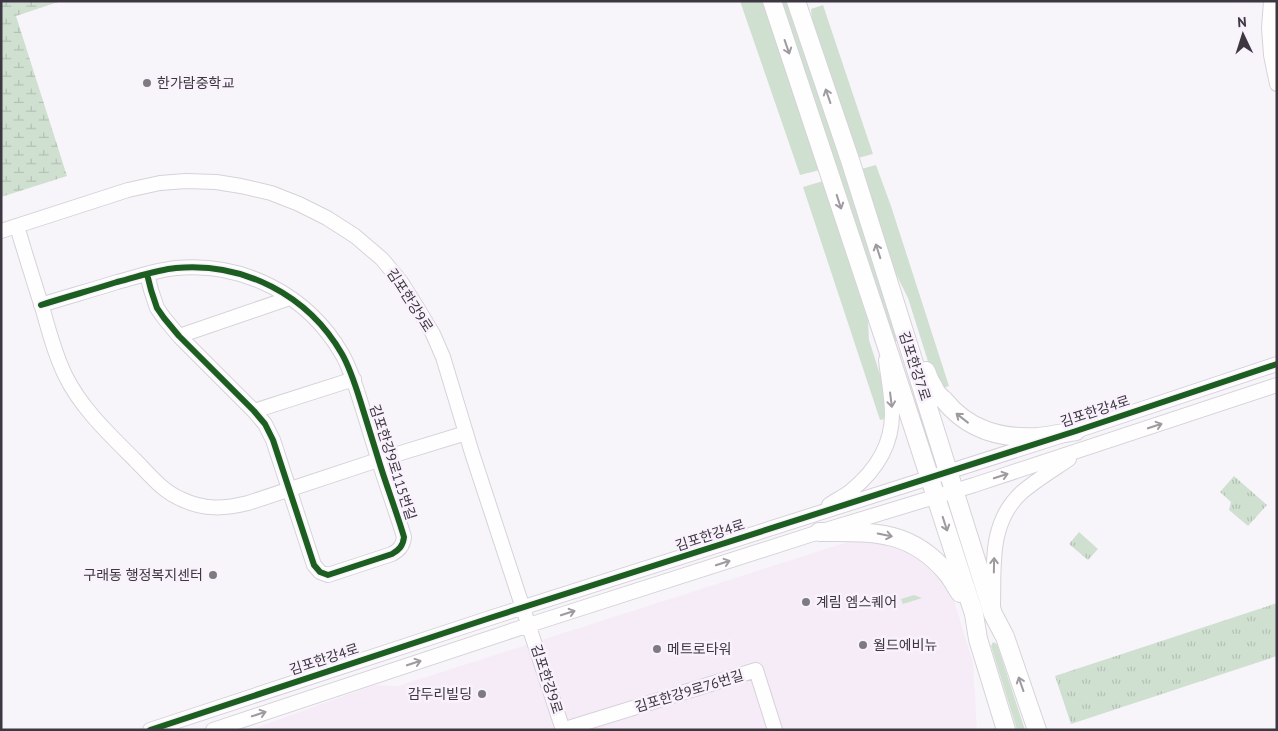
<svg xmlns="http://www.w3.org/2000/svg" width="1278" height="731" font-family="'PT Sans','Noto Sans KR',sans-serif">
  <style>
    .commercial { fill: #f6ecf8 }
    .green { fill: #cfe0d1 }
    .wetland { fill: url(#wetland-marsh) }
    .park { fill: url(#park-tufts) }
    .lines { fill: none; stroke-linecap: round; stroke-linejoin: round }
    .minor-casing { stroke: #d6d2d9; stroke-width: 16 }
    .major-casing { stroke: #d6d2d9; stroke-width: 20 }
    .minor { stroke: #fefefe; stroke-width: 14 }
    .major { stroke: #fefefe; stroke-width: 18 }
    .cycleway-casing { stroke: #f9f2fd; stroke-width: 9 }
    .cycleway { stroke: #1b5e20; stroke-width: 6 }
    .oneway { stroke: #9e9aa0 }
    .poi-dot { fill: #7e7a82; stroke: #f9f2fd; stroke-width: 2 }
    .labels { text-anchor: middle; stroke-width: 5; stroke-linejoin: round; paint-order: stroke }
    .poi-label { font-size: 14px; fill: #3d3741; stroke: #f9f2fd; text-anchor: start }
    .street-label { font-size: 14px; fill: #3d3741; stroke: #f9f2fd }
  </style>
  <defs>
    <pattern id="wetland-marsh" width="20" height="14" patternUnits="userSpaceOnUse" patternTransform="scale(1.25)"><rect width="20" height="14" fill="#cfe0d1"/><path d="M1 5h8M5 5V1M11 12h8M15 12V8" fill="none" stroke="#b3c1b5"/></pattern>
    <pattern id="park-tufts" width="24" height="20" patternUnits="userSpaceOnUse" patternTransform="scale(1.25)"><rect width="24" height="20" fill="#cfe0d1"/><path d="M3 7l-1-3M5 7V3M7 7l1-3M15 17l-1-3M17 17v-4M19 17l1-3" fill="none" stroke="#b3c1b5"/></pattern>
  </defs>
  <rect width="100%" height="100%" fill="#f8f5fa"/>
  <path class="commercial" d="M863,537h11l56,24 23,36 20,65 4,68h-727l124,-45 24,1z"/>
  <path class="green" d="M740,1h22l58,169 -20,5z
    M779,1h8l46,136 65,202 -1,2 -2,1h-3z
    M823,5l50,149 -15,4 -45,-128 -2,-21z
    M876,165l15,41 58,180 -9,3 -9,-18 -23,-73 -15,-30 -32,-99z
    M823,181l45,140 1,19 15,47 2,14 -2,18 -4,1 -77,-233z
    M914,595l8,3 -19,6 -2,-5z
    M993,642l4,2 28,86h-8l-26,-84z"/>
  <path class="wetland" d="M1,1h60l-45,15 51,160 -66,21z"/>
  <path class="park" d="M1234,476l33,29 -19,21 -19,-16 2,-8 -11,-10z
    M1079,532l19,17 -10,11 -19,-16z
    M1277,603v53l-206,68 -16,-48z"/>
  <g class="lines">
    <g class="minor-casing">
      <path id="minor" d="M1271,1l-2,27 2,27 6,29
        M17,226c8,28 17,56 26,84 6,22 12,44 22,65 16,33 44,59 70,85 14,14 27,31 46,39 23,11 43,10 67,4l130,-43 88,-27
        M1,231l127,-41 32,-7 26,-2 30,1 25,4 30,7 28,11 28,14 28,18 27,23 19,23 17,27 15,25 10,23 29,96 91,277
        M41,305c25,-8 51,-15 76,-23 20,-5 39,-12 59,-14 68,-6 132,27 166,86 8,14 13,30 18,46 6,19 12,39 18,58 8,27 18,52 26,79 -1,9 -5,13 -12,17l-64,21 -8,-3 -6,-7 -41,-125 -8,-16 -11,-13 -75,-75 -15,-18 -7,-10 -6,-18 -4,-16
        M179,336l111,-38
        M254,411l100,-32
        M829,505c7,-5 16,-9 23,-15 24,-20 40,-44 40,-76 0,-18 -4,-36 -6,-54
        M993,606c1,-41 -4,-83 28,-113 15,-13 32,-23 48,-34
        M150,730l343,-113 583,-186 201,-67
        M213,730l316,-105 290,-93 155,-47 303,-100
        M562,730l194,-60 19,60"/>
    </g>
    <g class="major-casing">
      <path id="major" d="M772,1l119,358 83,255 4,25 28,91
        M796,1l54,159 143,454 12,23 32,93
        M926,371c2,6 5,12 8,17 2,5 6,9 10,12 24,30 56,39 93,37 13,-1 26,-4 39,-6
        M819,532c53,0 91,-3 128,41 5,6 9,14 13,20"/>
    </g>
    <use href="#minor" class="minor"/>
    <use href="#major" class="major"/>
    <g class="cycleway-casing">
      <path id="cycleway" d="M41,305c25,-8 51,-15 76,-23 20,-5 39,-12 59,-14 68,-6 132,27 166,86 8,14 13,30 18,46 6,19 12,39 18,58 8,27 18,52 26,79 -1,9 -5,13 -12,17l-64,21 -8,-3 -6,-7 -41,-125 -8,-16 -11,-13 -75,-75 -15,-18 -7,-10 -6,-18 -4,-16
        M150,730l343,-113 583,-186 201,-67"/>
    </g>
    <use href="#cycleway" class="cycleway"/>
  </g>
  <defs><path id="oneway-shaft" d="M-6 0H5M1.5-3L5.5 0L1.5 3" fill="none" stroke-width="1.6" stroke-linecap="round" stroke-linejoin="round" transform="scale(1.25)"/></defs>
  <g class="oneway">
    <use href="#oneway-shaft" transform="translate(787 47) rotate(71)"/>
    <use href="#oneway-shaft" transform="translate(828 96) rotate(-109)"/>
    <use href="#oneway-shaft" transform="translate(839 202) rotate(72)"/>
    <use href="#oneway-shaft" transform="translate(878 251) rotate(-108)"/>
    <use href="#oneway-shaft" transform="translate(891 400) rotate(83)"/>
    <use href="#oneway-shaft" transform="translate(962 418) rotate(-142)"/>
    <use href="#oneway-shaft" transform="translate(1155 426) rotate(-18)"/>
    <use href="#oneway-shaft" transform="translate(1001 476) rotate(-18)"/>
    <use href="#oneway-shaft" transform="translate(945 524) rotate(72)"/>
    <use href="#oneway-shaft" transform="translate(885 535) rotate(11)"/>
    <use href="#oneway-shaft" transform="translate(723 563) rotate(-18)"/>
    <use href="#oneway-shaft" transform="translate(994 565) rotate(-89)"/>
    <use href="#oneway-shaft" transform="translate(568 613) rotate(-18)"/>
    <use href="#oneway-shaft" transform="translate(414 663) rotate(-18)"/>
    <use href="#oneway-shaft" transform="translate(1021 684) rotate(-109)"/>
    <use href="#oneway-shaft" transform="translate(259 714) rotate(-18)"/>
  </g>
  <g class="poi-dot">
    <circle cx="147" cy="83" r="5"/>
    <circle cx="213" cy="575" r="5"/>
    <circle cx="806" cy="602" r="5"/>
    <circle cx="863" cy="645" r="5"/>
    <circle cx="657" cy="649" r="5"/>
    <circle cx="482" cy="694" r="5"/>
  </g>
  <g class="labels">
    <g class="poi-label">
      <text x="157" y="88">한가람중학교</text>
      <text x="203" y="580" text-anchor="end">구래동 행정복지센터</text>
      <text x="816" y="607">계림 엠스퀘어</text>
      <text x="873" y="650">월드에비뉴</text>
      <text x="667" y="654">메트로타워</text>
      <text x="472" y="699" text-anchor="end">감두리빌딩</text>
    </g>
    <g class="street-label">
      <text transform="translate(410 300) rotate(57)" y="5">김포한강9로</text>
      <text transform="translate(915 366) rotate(72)" y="5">김포한강7로</text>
      <text transform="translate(1095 411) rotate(-18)" y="5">김포한강4로</text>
      <text transform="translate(393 462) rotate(72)" y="5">김포한강9로115번길</text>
      <text transform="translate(710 535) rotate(-18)" y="5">김포한강4로</text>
      <text transform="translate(324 659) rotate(-18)" y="5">김포한강4로</text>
      <text transform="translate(547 679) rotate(72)" y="5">김포한강9로</text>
      <text transform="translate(689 691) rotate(-17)" y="5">김포한강9로76번길</text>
    </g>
  </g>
  <rect width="1278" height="731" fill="none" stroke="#3d3741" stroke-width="5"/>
  <g transform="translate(1243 35) rotate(356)" stroke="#f9f2fd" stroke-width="4" paint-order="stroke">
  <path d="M0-4L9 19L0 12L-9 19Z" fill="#3d3741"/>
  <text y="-8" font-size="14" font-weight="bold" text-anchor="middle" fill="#3d3741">N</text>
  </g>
</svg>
